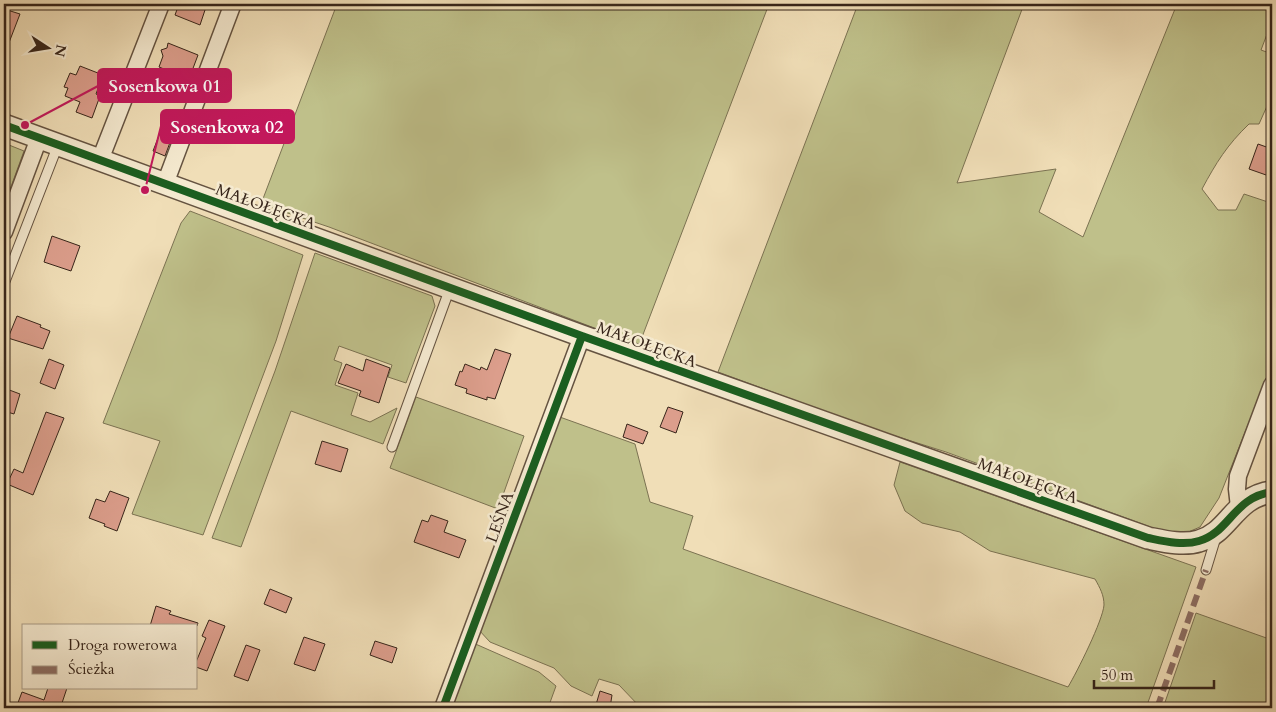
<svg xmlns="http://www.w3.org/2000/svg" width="1276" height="712" font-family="Cardo,serif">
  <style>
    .green { fill: #bfc08a; stroke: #7b7252 }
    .building { fill: #dc9e8c; stroke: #37251a }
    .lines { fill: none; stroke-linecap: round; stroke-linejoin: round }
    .service-casing { stroke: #655341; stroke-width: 11 }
    .minor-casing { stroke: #655341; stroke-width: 19 }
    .tertiary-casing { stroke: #655341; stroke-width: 24 }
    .service { stroke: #f5ead0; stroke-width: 9 }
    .minor { stroke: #f5ead0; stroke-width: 16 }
    .tertiary { stroke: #f5ead0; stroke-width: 21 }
    .quiet { stroke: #8d6e63; stroke-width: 6; stroke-dasharray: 12 6; stroke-linecap: butt }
    .cycleway-casing { stroke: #f5ead0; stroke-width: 11 }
    .cycleway { stroke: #1b5e20; stroke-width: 8 }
    .labels { text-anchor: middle; stroke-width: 5; stroke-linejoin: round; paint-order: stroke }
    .street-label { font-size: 16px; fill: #37251a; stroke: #f5ead0 }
    .leader { fill: none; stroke: #c2185b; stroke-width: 2 }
    .callout-dot { fill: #c2185b; stroke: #f5ead0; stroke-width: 2 }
    .callout { fill: #c2185b; stroke: #c2185b; stroke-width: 2 }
    .callout-label { font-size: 18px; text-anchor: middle; font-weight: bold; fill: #fff }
  </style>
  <rect width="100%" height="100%" fill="#f0deb7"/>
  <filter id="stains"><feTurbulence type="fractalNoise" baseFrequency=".004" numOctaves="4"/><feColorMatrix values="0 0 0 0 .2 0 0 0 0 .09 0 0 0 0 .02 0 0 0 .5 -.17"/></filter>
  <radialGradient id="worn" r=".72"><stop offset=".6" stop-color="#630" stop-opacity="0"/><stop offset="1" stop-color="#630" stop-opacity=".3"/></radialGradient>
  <path class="green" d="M337,4h432l-130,341 -310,-118 -68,-23z
    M858,4h166l-67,179 99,-14 -17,43 44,25 94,-233h95v17l-11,29 11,4v41l-13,29h-10c-22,21 -33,39 -47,65l16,21h18l8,-16 24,8 4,-8v170l-53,134 -19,29 -14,6 -22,-1 -218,-80 -73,-23 -155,-57z
    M4,143l20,8 -20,55z
    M190,211l113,44 -27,86 -73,194 -71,-21 28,-73 -57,-18 78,-200z
    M315,253l117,43 3,10 -29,77 -18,-6 4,-12 -53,-19 -5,14 8,3 -7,22 23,8 -7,22 19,7 27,-14 -14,36 -92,-33 -50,136 -29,-9 63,-167z
    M416,397l108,39 -26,73 -108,-41z
    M557,416l78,28 15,58 43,14 -10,33 385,138c9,-15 35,-67 36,-82 0,-10 -4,-17 -9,-26l-105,-28 -30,-19 -38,-9 -17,-12 -11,-26 6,-23 296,105 -50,141h-505l-22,-23 -20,-6 -7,17 -21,-10 -17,-18 -64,-26 -12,-13z
    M1196,613l76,27v68h-109z
    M471,642l68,30 17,14 -8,22h-100z"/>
  <path class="building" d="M179,4h28l-7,21 -25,-10z
    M4,9l16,5 -15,39h-1z
    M168,43l30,12 -9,24 -30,-12 4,-11 -2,-6 6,-2z
    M80,66l23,9 -7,19 4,2 -8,22 -16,-6 4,-10 -15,-6 3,-8 -4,-1 6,-14 6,2z
    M160,133l12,4 -7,19 -12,-5z
    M1258,144l14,5v19l-3,8 -20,-7z
    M52,236l28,10 -9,25 -27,-9z
    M17,316l24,9 -1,2 10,4 -7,18 -35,-11z
    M495,349l16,5 -16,45 -8,-2v3l-21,-7 1,-4 -12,-4 5,-14 2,1 3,-8 15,6 1,-3 6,3z
    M49,359l15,6 -9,24 -15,-6z
    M366,359l24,9 -11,35 -20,-7 2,-5 -23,-8 8,-19 17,7z
    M4,388l16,6 -6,20 -10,-3z
    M668,407l15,5 -7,21 -16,-6z
    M46,412l18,6 -31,77 -26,-11 7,-15 9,4z
    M627,424l21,8 -5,12 -20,-7z
    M322,441l26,8 -7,23 -26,-8z
    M110,491l19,7 -12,33 -13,-5 1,-2 -16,-6 7,-19 9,3z
    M431,515l17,6 -4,11 22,8 -7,18 -45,-16 8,-22 6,2z
    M270,589l22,9 -6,15 -22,-9z
    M156,606l15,5 -2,3 29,9 -1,3h-47z
    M209,620l16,6 -18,45 -11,-4v-5l10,-24 -4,-2z
    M304,637l21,7 -10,27 -21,-7z
    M375,641l22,7 -5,15 -22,-8z
    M246,645l14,5 -12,31 -14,-5z
    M48,688h19l-6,18 2,1v1h-47l6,-16 22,8z
    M600,691l12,4 -2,13h-15z"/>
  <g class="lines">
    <g class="service-casing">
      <path id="service" d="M4,284l54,-139
        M392,447l58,-159
        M1206,570l11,-36"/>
    </g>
    <g class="minor-casing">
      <path id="minor" d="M100,160l61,-156
        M165,184l67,-178
        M4,232l35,-94
        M1239,507l-2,-18 1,-13 34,-91
        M443,708l139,-372"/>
    </g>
    <g class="tertiary-casing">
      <path id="tertiary" d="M4,125l578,211 566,202c15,3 35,8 51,3 30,-8 35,-44 73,-49"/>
    </g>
    <use href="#service" class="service"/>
    <use href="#minor" class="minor"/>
    <use href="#tertiary" class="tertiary"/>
    <path class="quiet" d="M1157,708l49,-138"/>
    <g class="cycleway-casing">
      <path id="cycleway" d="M4,125l578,211 566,202c15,3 35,8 51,3 30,-8 35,-44 73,-49
        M443,708l139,-372"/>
    </g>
    <use href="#cycleway" class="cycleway"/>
  </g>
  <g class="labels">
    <g class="street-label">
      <text transform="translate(266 206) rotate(20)" y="6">MAŁOŁĘCKA</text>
      <text transform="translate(647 344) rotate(20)" y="6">MAŁOŁĘCKA</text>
      <text transform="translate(1028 480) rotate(20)" y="6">MAŁOŁĘCKA</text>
      <text transform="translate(499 517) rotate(-70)" y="6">LEŚNA</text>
    </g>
  </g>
  <path class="leader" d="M25 125L98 86M145 190L161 126"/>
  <g class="callout-dot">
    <circle cx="25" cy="125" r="5"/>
    <circle cx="145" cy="190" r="5"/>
  </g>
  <g class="callout">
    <rect x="98" y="69" width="133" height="33" rx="5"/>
    <rect x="161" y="110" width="133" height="33" rx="5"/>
  </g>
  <g class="callout-label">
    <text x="165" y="92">Sosenkowa 01</text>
    <text x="227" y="133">Sosenkowa 02</text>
  </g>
  <rect width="1276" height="712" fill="none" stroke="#f0deb7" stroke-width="20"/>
  <rect x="5" y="5" width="1266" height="702" fill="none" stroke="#37251a" stroke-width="2.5"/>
  <rect x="10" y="10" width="1256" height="692" fill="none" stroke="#37251a"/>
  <rect x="22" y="624" width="175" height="65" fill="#f5ead0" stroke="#a99b87"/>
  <rect x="32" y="641" width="25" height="8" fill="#1b5e20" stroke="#a99b87"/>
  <text x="68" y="650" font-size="15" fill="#37251a">Droga rowerowa</text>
  <rect x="32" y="666" width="25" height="8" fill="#8d6e63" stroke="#a99b87"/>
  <text x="68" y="674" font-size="15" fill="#37251a">Ścieżka</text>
  <g transform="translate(48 48) rotate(102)" stroke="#f5ead0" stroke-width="4" paint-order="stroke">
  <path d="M0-4L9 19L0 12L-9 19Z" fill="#37251a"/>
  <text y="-8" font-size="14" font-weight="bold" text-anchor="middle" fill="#37251a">N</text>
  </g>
  <path d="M1094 680v8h120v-8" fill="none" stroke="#37251a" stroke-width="2.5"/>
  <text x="1101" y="680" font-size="15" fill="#37251a" stroke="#f5ead0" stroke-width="4" paint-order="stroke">50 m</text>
  <rect width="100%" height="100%" filter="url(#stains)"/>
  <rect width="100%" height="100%" fill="url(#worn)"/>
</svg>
